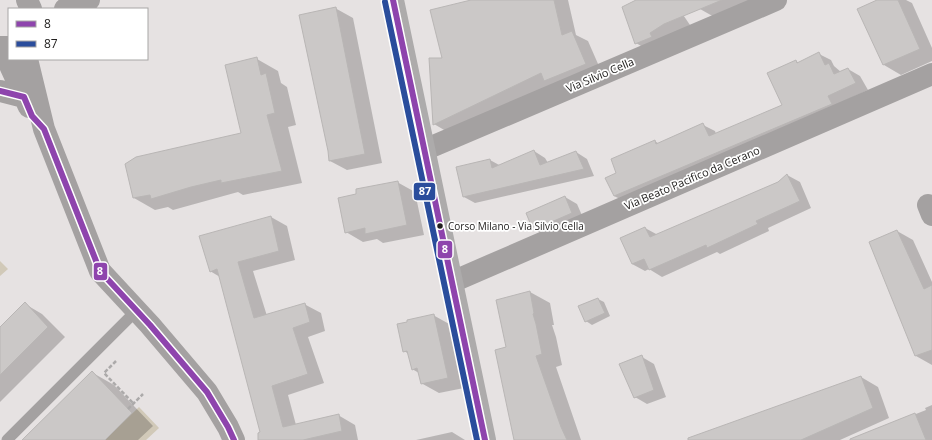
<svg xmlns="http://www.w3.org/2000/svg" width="932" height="440" font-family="'Open Sans',sans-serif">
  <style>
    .green { fill: #d1c9b8 }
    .shadow { fill: #0003 }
    .building { fill: #cbc8c7; stroke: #b9b6b5 }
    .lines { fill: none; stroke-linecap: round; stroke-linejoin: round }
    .path { stroke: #acaaaa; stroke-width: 2.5; stroke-dasharray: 4 2; stroke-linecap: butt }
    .service { stroke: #a4a1a1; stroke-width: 11 }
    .minor { stroke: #a4a1a1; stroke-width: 22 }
    .tertiary { stroke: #a4a1a1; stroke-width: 22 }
    .secondary { stroke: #adabab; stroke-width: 22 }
    .bus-1-casing { stroke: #fff; stroke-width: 9 }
    .bus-2-casing { stroke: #fff; stroke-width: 9 }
    .bus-1 { stroke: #8e44ad; stroke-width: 6 }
    .bus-2 { stroke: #2a4d9c; stroke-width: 6 }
    .bus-dot { fill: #22201f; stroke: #fff; stroke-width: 1.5 }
    .labels { text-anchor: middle; stroke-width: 3.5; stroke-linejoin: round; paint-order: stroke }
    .bus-label { font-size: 10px; fill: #22201f; stroke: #fff; text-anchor: start }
    .street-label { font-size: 11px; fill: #22201f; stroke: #fff }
    .line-badge { stroke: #fff; stroke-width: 1.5 }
    .badge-label { font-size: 11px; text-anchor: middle; font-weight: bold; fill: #fff }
  </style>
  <rect width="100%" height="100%" fill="#e6e2e2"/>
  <path class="green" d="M0,261l8,8 -8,7z
    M139,407l20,21 -13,12h-41z"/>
  <path class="shadow" d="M476,0h92l8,35 12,6 14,32 -151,61 -17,-10 9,-66z
    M638,0h35l17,25 -42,25 -12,-7z
    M696,0h60l-40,18 -16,-9z
    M879,0h27l6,3 20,45v13l-31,14 -17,-10z
    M335,8l18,10 29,145 -35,7 -17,-9z
    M819,54l12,6 3,6 7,6 7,-3 12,7 8,14 -242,112 -12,-6 3,-22 38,-33 4,3 44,-19 12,6 1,3 67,-28 13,-45 3,2z
    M257,59l21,12 3,12 6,4 9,38 -8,2 14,56 -59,12 -5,-3 -65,18 -5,-3 -13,3 -21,-12 108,-64z
    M534,151l11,7 3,5 28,-11 11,7 7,17 -119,27 -11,-6 26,-37 11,6z
    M787,175l13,7 11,26 -43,20 1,3 -49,23 -3,-2 -55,25 -13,-8 -4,2 -13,-7 13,-36 13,7 121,-53z
    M397,182l18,10 9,43 -41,8 -6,-4 -14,3 -17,-10 11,-37z
    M565,197l12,7 7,16 -38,16 -12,-7z
    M271,217l16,9 8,34 -42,11 14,45 37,-12 17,9 4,18 -17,6 16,46 -36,12 8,30 42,-10 17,10 3,15h-94l-44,-163 -10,-6z
    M897,231l16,9 19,42v83l-16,-9 -46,-114z
    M530,292l20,11 4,22h-2l4,12 6,28 -6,2 25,73h-66l-8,-92z
    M598,299l6,3 6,14 -18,9 -6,-4z
    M25,304l17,10 23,23 -65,65v-73z
    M433,315l18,10 13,63 -25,5 -18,-10 -2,-10 -7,-4 -3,-15 -5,-3z
    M642,357l12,7 12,33 -19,7 -12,-7z
    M93,373l21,12 39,41 -15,14h-115z
    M861,377l17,10 11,31 -49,22h-123z
    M932,405v35h-55l-4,-9 53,-21 -1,-2z
    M452,432l13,8h-49z"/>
  <path class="building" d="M471,0h83l8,35 10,-4 14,33 -42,17 -3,-8 -108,52 -4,-67h13l-12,-48z
    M636,0h86l-58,24 -14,9 2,4 -17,7 -13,-37z
    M877,0h21l22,49 -37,16 -26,-56z
    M336,7l29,147 -36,7 -1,-10 -29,-136z
    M819,52l6,13 4,-2 5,11 14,-6 8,15 -28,13 4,8 -218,92 -9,-18 11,-5 -5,-14 44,-19 1,4 47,-21 6,13 73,-31 -15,-32 29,-13 1,3z
    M257,57l4,18 5,-2 9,40 -8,2 15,56 -61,12v-3l-30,7 -40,12 -1,-4 -17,3 -8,-34 11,-7 105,-24 -16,-68z
    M534,150l6,15 36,-14 8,18 -121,28 -7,-30 34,-8 2,9z
    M787,174l13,27 -44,20 2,3 -51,24 -1,-3 -57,25 -5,-11 -12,5 -12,-26 25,-11 5,10 128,-55z
    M398,181l9,44 -42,9v-6l-20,5 -7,-35 18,-4v-5z
    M565,196l7,17 -39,17 -7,-17z
    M271,216l8,35 -41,11 16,56 51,-15 5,19 -17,6 15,46 -36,12 11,41 56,-13 3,17 -39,9h-45v-7l2,-1 -43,-163 -7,3 -11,-36z
    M897,230l27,59 8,-4v65l-17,6 -46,-114z
    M530,291l4,22 -1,1 3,10 6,30 -6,2 25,71 6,13h-53l-19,-90 11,-3 -10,-47z
    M598,298l7,15 -20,9 -7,-16z
    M25,302l23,25 -48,48v-48z
    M434,314l14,64 -27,6 -4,-16 -5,2 -5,-19 -4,1 -6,-28 10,-2v-2z
    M642,355l12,35 -20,8 -15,-34z
    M92,371l40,42 -27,27h-83z
    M861,376l12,32 -72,32h-113v-2z
    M915,413l11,27h-76v-1z"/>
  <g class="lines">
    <path class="path" d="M116,361l-12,12 29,30
      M128,409l15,-15"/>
    <path class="service" d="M7,440l129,-129"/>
    <path class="minor" d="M2,48l27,59
      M27,59l17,70 56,142 50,54 57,67 21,35 6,13
      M0,91l24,6
      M424,150l352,-150
      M928,205l4,10
      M452,282l480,-208"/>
    <path class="tertiary" d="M27,0l4,9
      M65,9l24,-9
      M0,47h9"/>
    <path class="secondary" d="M393,0l92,440"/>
    <g class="bus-1-casing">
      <path id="bus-1" d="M393,0l92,440
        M0,91l24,6 8,19 12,13 56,142 50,54 57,67 21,35 6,13"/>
    </g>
    <g class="bus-2-casing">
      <path id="bus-2" d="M385,2l92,438"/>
    </g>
    <use href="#bus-1" class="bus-1"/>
    <use href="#bus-2" class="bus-2"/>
  </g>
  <circle class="bus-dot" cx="440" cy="226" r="3.5"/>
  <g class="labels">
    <g class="bus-label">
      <text x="448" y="230">Corso Milano - Via Silvio Cella</text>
    </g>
    <g class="street-label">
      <text transform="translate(600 75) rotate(-23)" y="4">Via Silvio Cella</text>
      <text transform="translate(692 178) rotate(-23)" y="4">Via Beato Pacifico da Cerano</text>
    </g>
  </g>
  <g class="line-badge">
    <rect x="413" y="182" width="23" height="19" rx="4" fill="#2a4d9c"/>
    <rect x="437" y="240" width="16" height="19" rx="4" fill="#8e44ad"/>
    <rect x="93" y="262" width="15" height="19" rx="4" fill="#8e44ad"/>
  </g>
  <g class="badge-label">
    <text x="425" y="195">87</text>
    <text x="445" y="253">8</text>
    <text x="100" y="275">8</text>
  </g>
  <rect x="8" y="8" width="140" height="52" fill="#ffffff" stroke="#a7a6a5"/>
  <rect x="16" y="21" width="20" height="6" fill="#8e44ad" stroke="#a7a6a5"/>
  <text x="44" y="28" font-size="12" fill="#22201f">8</text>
  <rect x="16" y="41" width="20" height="6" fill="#2a4d9c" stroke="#a7a6a5"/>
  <text x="44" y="48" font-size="12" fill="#22201f">87</text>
</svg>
